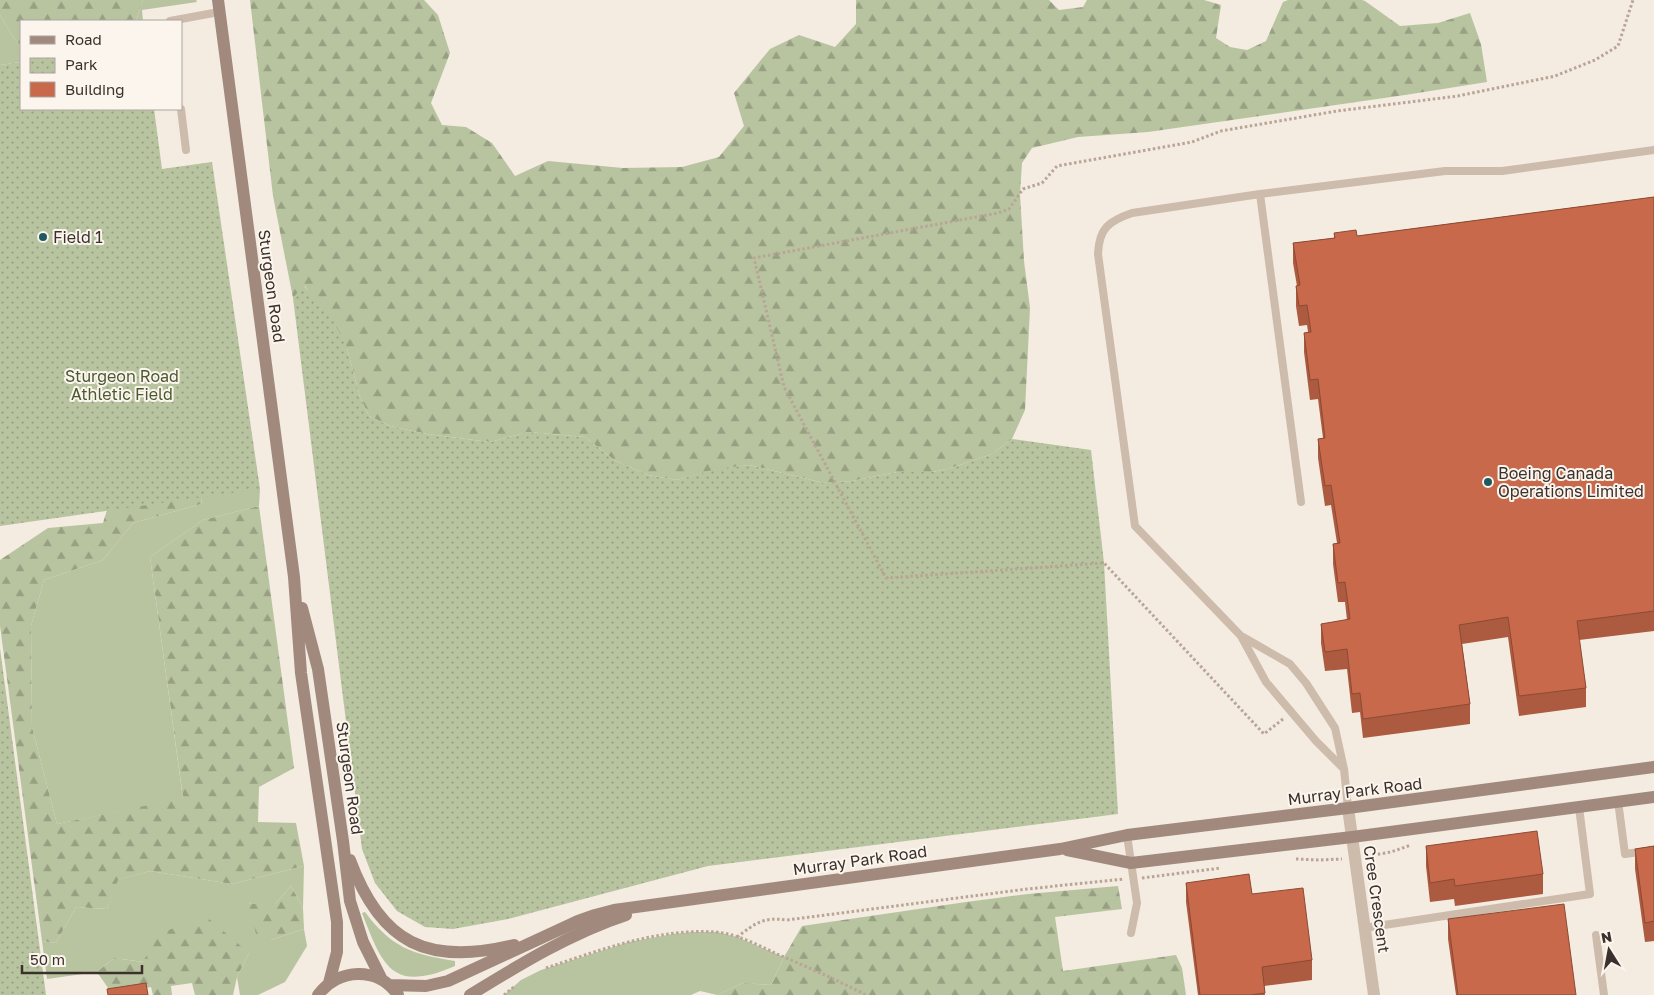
<svg xmlns="http://www.w3.org/2000/svg" width="1654" height="995" font-family="'Golos Text',sans-serif">
  <style>
    .grass { fill: #b8c4a0 }
    .forest { fill: url(#forest-firs) }
    .park { fill: url(#park-dots) }
    .lines { fill: none; stroke-linecap: round; stroke-linejoin: round }
    .path { stroke: #b9a596; stroke-width: 3; stroke-dasharray: 2.5 2.5; stroke-linecap: butt }
    .lane { stroke: #cdbbac; stroke-width: 8 }
    .street { stroke: #cdbbac; stroke-width: 12 }
    .secondary { stroke: #a18a7d; stroke-width: 12 }
    .wall { fill: #ac5a40 }
    .building { fill: #c8694b; stroke: #8c4a34 }
    .poi-dot { fill: #1f5a5e; stroke: #fbf5ee; stroke-width: 2 }
    .labels { text-anchor: middle; stroke-width: 4; stroke-linejoin: round; paint-order: stroke }
    .poi-label { font-size: 16px; fill: #3b302b; stroke: #fbf5ee; text-anchor: start }
    .street-label { font-size: 16px; fill: #3b302b; stroke: #fbf5ee }
    .park-label { font-size: 16px; fill: #4a5a2e; stroke: #fbf5ee }
  </style>
  <defs>
    <pattern id="forest-firs" width="22" height="20" patternUnits="userSpaceOnUse" patternTransform="scale(1.25)"><rect width="22" height="20" fill="#b8c4a0"/><path d="M5 1l3.5 6h-7zM16 11l3.5 6h-7z" fill="#97a083"/></pattern>
    <pattern id="park-dots" width="8" height="8" patternUnits="userSpaceOnUse" patternTransform="scale(1.25)"><rect width="8" height="8" fill="#b8c4a0"/><path d="M2 2h.1M6 6h.1" fill="none" stroke="#97a083" stroke-width="1.8" stroke-linecap="round"/></pattern>
  </defs>
  <rect width="100%" height="100%" fill="#f4ebe1"/>
  <path class="grass" d="M143,0h53l1,2 -55,8 1,11h-7z
    M0,15l13,22 8,9v16l-21,3z
    M204,486l56,3 -1,17 -56,14 -53,37 33,242 -126,25 -25,-97 -1,-101 13,-46 59,-20 30,-37 68,-19z
    M304,866l-1,42 -12,-22 -16,18h-24l-2,-2 22,38 33,-11 3,17 -22,36 -27,13h-18l-3,-18 12,-24 -105,9 -30,-4 -17,14 -50,7 -5,-38 14,2 20,-36 31,2 10,-29 33,-9 82,13z
    M365,912c27,36 47,42 90,49v5c-63,27 -72,1 -93,-53z
    M692,932h25l20,5 47,20 -13,28 -28,-2 -26,12 -17,-4 -9,4h-187l17,-15 20,-10 88,-28 44,-8z"/>
  <path class="forest" d="M0,0h143l-7,21h-115v25l-8,-9 -13,-22z
    M250,0h174l14,15 12,38 -19,50 11,22 24,2 26,16 23,33 33,-15 75,7 59,-1 37,-10 25,-31 -10,-33 36,-44 29,-14 36,12 21,-23v-24h193l10,10 24,-3 4,-7h117l17,5 -5,33 14,9 17,3 19,-9 17,-39 5,-2h74l3,1 35,25 38,-3 32,-10 11,31 6,38 -82,13 -257,37 -70,5 -46,11 -10,15 -2,31 4,67 6,47 -5,102 -13,29 -20,15 -38,13 -21,5h-36l-45,9 -28,2 -75,-18 -35,5 -37,10 -29,-5 -34,-15 -29,-23 -57,-5 -38,10 -63,-8 -37,-8 -21,-10 -9,-19 -13,-49 -42,-62 -12,12 -20,-102z
    M115,484l89,2 -3,18 -68,19 -30,37 -59,20 -13,46 1,101 25,97 126,-26 -33,-241 53,-37 56,-14 35,262 -35,19 -1,35 38,1 8,43 -72,18 -82,-13 -32,9 -11,29 -31,-2 -20,36 -14,-2 -42,-315v-66l48,-32 55,-5z
    M291,886l12,22 1,21 -33,11 -15,-6 -8,-32 3,2h24z
    M1118,886l4,23 -67,8 8,54 113,-16 6,13 4,27h-469l26,-12 28,2 13,-28 18,-31 164,-24 62,-8z
    M208,918l41,35 -12,24 -4,18h-38l-3,-12 -21,3 1,9h-19l-2,-8 -38,8 -16,-23 17,-14 29,4 15,-29z"/>
  <path class="park" d="M21,62v47h133l8,60 50,-7 48,327 -260,37v-461z
    M304,286l25,25 18,37 13,49 9,19 21,10 37,8 63,8 38,-10 57,5 29,23 34,15 29,5 39,-11 33,-4 75,18 28,-2 45,-9h36l21,-5 38,-13 20,-15 79,11 13,113 14,251 -410,52 -200,53 -55,10 -28,-2 -28,-16 -22,-28 -13,-34 -69,-551z
    M0,648l46,347h-46z"/>
  <g class="lines">
    <path class="path" d="M1283,719l-19,15 -160,-171 -218,15 -102,-191 -30,-129 244,-45 11,-4 14,-20 19,-6 15,-17 135,-24 29,-11 116,-20 121,-15 97,-20 40,-16 23,-14 15,-46
      M1368,856l23,-4 20,-7
      M1296,859l23,1 23,-1
      M1142,878l79,-10
      M737,937c19,-14 25,-20 50,-17l240,-31 97,-10
      M546,968c54,-18 112,-40 170,-36 21,2 42,13 61,22 30,13 60,26 89,41
      M504,995l11,-9"/>
    <path class="lane" d="M170,21l49,-9
      M181,109l5,41
      M1260,194l41,308
      M1243,637l47,27 16,19 29,45 9,41 4,39
      M1344,769l-28,-28 -50,-59 -25,-46 -106,-110 -37,-272c1,-26 11,-33 34,-41l128,-19 185,-23h57l152,-21
      M1618,801l7,53 29,-4
      M1127,835l10,68 -6,30
      M1364,928l226,-34 -11,-87
      M1596,935l8,60"/>
    <path class="street" d="M1348,808l26,187"/>
    <path class="secondary" d="M218,0l76,577 7,96 36,249v30l-8,31
      M302,608l16,61 25,172 7,60 13,41 19,38
      M1067,850l64,13 221,-26 302,-40
      M350,860c31,84 78,106 164,85
      M389,985l37,1 22,-5 130,-60 17,-6 19,-5 446,-61 67,-14 221,-27 306,-41
      M318,995c20,-27 60,-29 80,0
      M470,995c49,-30 101,-62 156,-80"/>
  </g>
  <path class="wall" d="M1654,197v434l-75,9 7,48v19l-67,9 -11,-79 -46,7 8,60v20l-107,14 -3,-26 -8,1 -5,-44 -22,2 -4,-28v-19l26,-4 -2,-18h-7l-5,-38v-20l4,-1 -6,-38 -6,1 -7,-48v-19l5,-1 -5,-39 -8,1 -6,-48v-19l4,-1 -1,-7 -8,1 -3,-20v-20h1l-4,-23v-20l41,-5v-5l23,3z
    M1426,846l117,28v20l-88,12 -1,-7 -24,3 -4,-36z
    M1654,846v95l-9,1 -10,-73v-20z
    M1186,883l66,11 60,66v20l-48,6 1,9h-67l-12,-93z
    M1448,919l128,76h-120l-8,-56z"/>
  <path class="building" d="M1654,197v414l-77,10 9,67 -67,8 -11,-79 -49,8 11,79 -107,15 -3,-26 -8,1 -5,-45 -22,3 -4,-28 29,-5 -5,-37 -7,1 -5,-39 7,-1 -9,-58 -6,1 -7,-47 7,-1 -7,-59 -8,1 -6,-47 7,-1 -4,-27 -8,1 -3,-20 4,-1 -7,-42 42,-5 -1,-5 22,-3 1,6z
    M1537,831l6,43 -88,12 -1,-7 -24,4 -4,-37z
    M1654,846v75l-9,2 -10,-74z
    M1249,874l3,20 51,-6 9,72 -50,7 3,26 -14,2h-51l-14,-112z
    M1564,904l12,91h-118l-10,-76z
    M146,983l2,12h-40l-1,-6z"/>
  <g class="poi-dot">
    <circle cx="43" cy="237" r="5"/>
    <circle cx="1488" cy="482" r="5"/>
  </g>
  <g class="labels">
    <g class="poi-label">
      <text x="53" y="243">Field 1</text>
      <text x="1498" y="479">Boeing Canada<tspan x="1498" dy="18">Operations Limited</tspan></text>
    </g>
    <g class="street-label">
      <text transform="translate(272 286) rotate(82)" y="6">Sturgeon Road</text>
      <text transform="translate(350 778) rotate(82)" y="6">Sturgeon Road</text>
      <text transform="translate(1355 791) rotate(-7)" y="6">Murray Park Road</text>
      <text transform="translate(860 860) rotate(-8)" y="6">Murray Park Road</text>
      <text transform="translate(1377 899) rotate(82)" y="6">Cree Crescent</text>
    </g>
    <g class="park-label">
      <text x="122" y="382">Sturgeon Road<tspan x="122" dy="18">Athletic Field</tspan></text>
    </g>
  </g>
  <rect x="20" y="20" width="162" height="90" fill="#fbf5ee" stroke="#aea6a0"/>
  <rect x="30" y="36" width="25" height="8" fill="#a18a7d" stroke="#aea6a0"/>
  <text x="65" y="45" font-size="15" fill="#3b302b">Road</text>
  <rect x="30" y="58" width="25" height="15" fill="url(#park-dots)" stroke="#aea6a0"/>
  <text x="65" y="70" font-size="15" fill="#3b302b">Park</text>
  <rect x="30" y="82" width="25" height="15" fill="#c8694b" stroke="#aea6a0"/>
  <text x="65" y="95" font-size="15" fill="#3b302b">Building</text>
  <g transform="translate(1609 950) rotate(349)" stroke="#fbf5ee" stroke-width="4" paint-order="stroke">
  <path d="M0-4L9 19L0 12L-9 19Z" fill="#3b302b"/>
  <text y="-8" font-size="14" font-weight="bold" text-anchor="middle" fill="#3b302b">N</text>
  </g>
  <path d="M22 965v8h120v-8" fill="none" stroke="#3b302b" stroke-width="2.5"/>
  <text x="30" y="965" font-size="15" fill="#3b302b" stroke="#fbf5ee" stroke-width="4" paint-order="stroke">50 m</text>
</svg>
